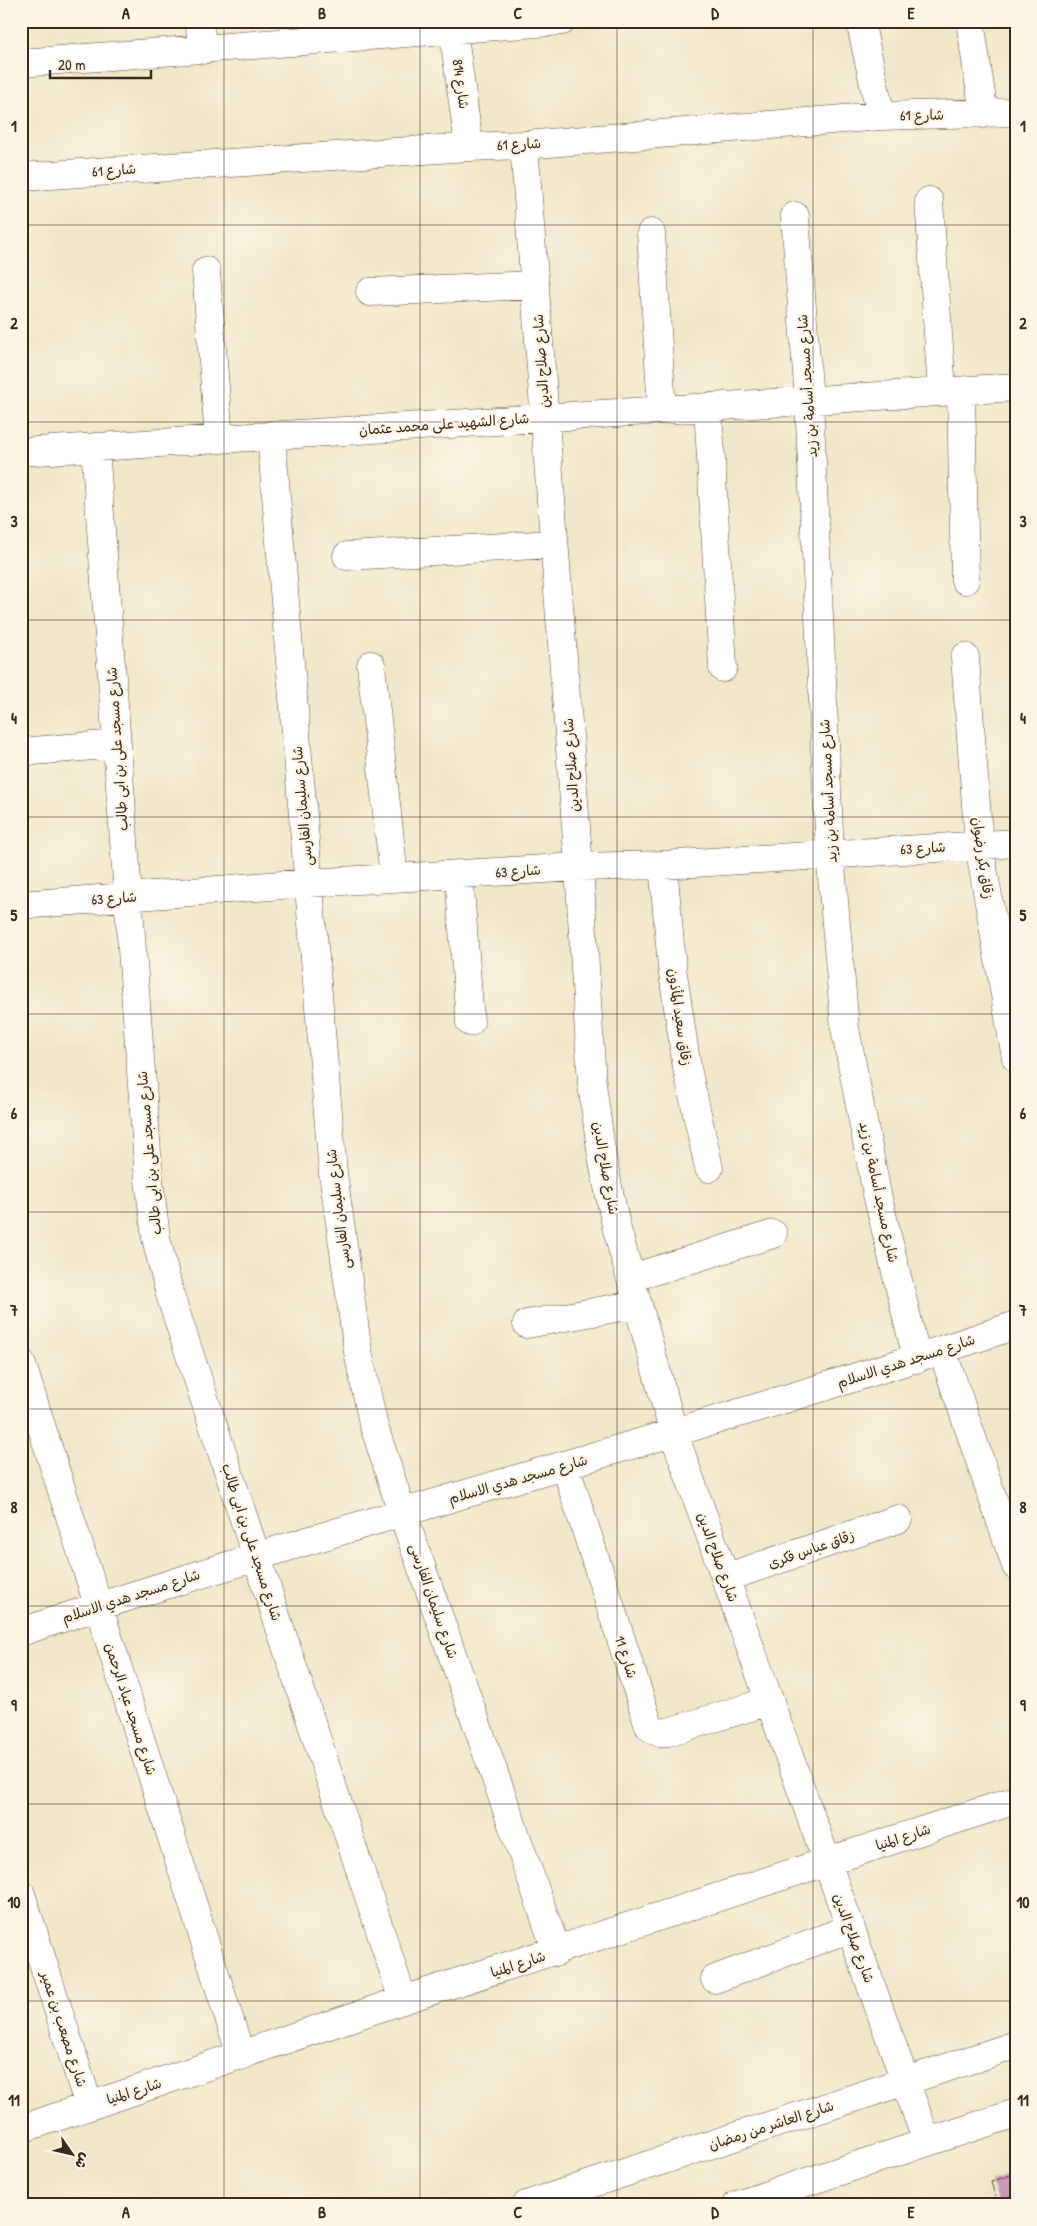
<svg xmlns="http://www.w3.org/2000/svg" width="1037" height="2226" font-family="'Patrick Hand','Playpen Sans Arabic',sans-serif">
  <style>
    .building { fill: #cb95b8 }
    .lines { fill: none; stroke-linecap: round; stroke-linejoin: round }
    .minor-casing { stroke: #564638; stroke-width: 29 }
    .tertiary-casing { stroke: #564638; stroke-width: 29 }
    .minor { stroke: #fff; stroke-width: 28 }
    .tertiary { stroke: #fff; stroke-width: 28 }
    .grid { fill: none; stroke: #3b2a1e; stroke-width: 1; stroke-opacity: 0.55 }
    .labels { text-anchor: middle; stroke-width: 4.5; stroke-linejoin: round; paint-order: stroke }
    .street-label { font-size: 14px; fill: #3b2a1e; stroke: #fcf5e5 }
    .neatline { fill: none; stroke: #3b2a1e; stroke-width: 2 }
    .grid-label { font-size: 16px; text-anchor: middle; font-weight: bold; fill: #3b2a1e }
  </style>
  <rect width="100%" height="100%" fill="#fcf5e5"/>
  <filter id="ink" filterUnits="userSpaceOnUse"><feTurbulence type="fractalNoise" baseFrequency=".02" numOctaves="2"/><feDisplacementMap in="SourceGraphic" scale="10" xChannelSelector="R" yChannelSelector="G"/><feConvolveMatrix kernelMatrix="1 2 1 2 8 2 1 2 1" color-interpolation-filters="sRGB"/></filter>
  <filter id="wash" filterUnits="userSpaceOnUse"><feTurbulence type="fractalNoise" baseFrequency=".0096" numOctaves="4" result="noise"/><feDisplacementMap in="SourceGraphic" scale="20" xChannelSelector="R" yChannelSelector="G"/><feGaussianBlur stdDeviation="1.12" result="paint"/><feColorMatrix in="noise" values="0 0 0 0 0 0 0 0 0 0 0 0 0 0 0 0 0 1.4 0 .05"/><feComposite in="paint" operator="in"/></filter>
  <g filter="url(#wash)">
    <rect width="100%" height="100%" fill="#f0e6c9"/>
    <g id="blocks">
      <path class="building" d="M1016,2173v32h-18l-7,-23z"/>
    </g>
  </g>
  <g filter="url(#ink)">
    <use href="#blocks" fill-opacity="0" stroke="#564638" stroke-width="1"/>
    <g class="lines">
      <g class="minor-casing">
        <path id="minor" d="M199,21l4,29
          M452,21l17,126
          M860,21l21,95
          M970,21l14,93
          M21,63l541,-42
          M524,145l55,722 13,217 10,73 14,69 58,208 253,708
          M21,177l448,-30 55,-2 357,-29 135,-4
          M929,201l13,191
          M795,216l14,184 21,454 15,174 32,166 40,165
          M651,233l11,177
          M206,271l13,168
          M370,292l165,-7
          M961,391l4,189
          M708,407l15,261
          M271,435l62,738 25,179 15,71 29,89 155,440
          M95,447l54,733 7,58 14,57 233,705
          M21,452l995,-65
          M347,556l207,-12
          M965,657l14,188 37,213
          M371,665l23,213
          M21,752l96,-8
          M663,865l9,102 15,101 22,100
          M459,875l11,147
          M21,905l287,-22 271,-16 84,-2 353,-22
          M631,1278l142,-44
          M527,1324l111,-20
          M942,1350l74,216
          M21,1362l220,694
          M565,1465l84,261c6,6 10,7 19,6l102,-31
          M725,1578l173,-59
          M21,1632c81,-28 163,-52 244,-78 250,-77 503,-145 751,-229
          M21,1894l68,212
          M715,1979l136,-51
          M21,2129l382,-129 613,-200"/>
      </g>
      <g class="tertiary-casing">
        <path id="tertiary" d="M526,2205l490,-160
          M737,2205l279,-92"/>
      </g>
      <use href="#minor" class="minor"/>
      <use href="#tertiary" class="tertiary"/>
    </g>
  </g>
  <path class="grid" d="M224,21v2184M420,21v2184M617,21v2184M813,21v2184M21,225h995M21,422h995M21,620h995M21,817h995M21,1014h995M21,1212h995M21,1409h995M21,1606h995M21,1804h995M21,2001h995"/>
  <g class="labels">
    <g class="street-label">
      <text transform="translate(461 84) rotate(82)" y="5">شارع 814</text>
      <text transform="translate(922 115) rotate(-1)" y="5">شارع 61</text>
      <text transform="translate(519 144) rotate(-3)" y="5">شارع 61</text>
      <text transform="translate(114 170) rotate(-4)" y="5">شارع 61</text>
      <text transform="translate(541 361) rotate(-94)" y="5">شارع صلاح الدين</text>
      <text transform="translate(807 386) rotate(-94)" y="5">شارع مسجد أسامة بن زيد</text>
      <text transform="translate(444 424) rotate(-4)" y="5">شارع الشهيد على محمد عثمان</text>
      <text transform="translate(117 749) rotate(-94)" y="5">شارع مسجد على بن ابى طالب</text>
      <text transform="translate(571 765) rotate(-94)" y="5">شارع صلاح الدين</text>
      <text transform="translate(828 791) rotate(-93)" y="5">شارع مسجد أسامة بن زيد</text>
      <text transform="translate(302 806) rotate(-95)" y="5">شارع سليمان الفارسى</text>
      <text transform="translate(923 848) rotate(-3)" y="5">شارع 63</text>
      <text transform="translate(983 858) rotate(82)" y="5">زقاق بكر رضوان</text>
      <text transform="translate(518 871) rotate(-4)" y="5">شارع 63</text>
      <text transform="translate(114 898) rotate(-4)" y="5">شارع 63</text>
      <text transform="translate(680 1017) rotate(82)" y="5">زقاق سعيد المأذون</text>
      <text transform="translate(149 1153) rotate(-95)" y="5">شارع مسجد على بن ابى طالب</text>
      <text transform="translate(606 1168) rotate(80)" y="5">شارع صلاح الدين</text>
      <text transform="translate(879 1192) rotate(78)" y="5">شارع مسجد أسامة بن زيد</text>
      <text transform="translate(338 1209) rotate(-97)" y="5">شارع سليمان الفارسى</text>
      <text transform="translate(906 1361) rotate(-18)" y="5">شارع مسجد هدي الاسلام</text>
      <text transform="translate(518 1479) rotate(-16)" y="5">شارع مسجد هدي الاسلام</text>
      <text transform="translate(252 1542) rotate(72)" y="5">شارع مسجد على بن ابى طالب</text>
      <text transform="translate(811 1549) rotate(-19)" y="5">زقاق عباس فكرى</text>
      <text transform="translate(718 1557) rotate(70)" y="5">شارع صلاح الدين</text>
      <text transform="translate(131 1596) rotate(-18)" y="5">شارع مسجد هدي الاسلام</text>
      <text transform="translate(434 1601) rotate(71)" y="5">شارع سليمان الفارسى</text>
      <text transform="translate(626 1657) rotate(72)" y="5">شارع 11</text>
      <text transform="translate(131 1709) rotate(72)" y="5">شارع مسجد عباد الرحمن</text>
      <text transform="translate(903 1837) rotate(-18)" y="5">شارع المنيا</text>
      <text transform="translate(854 1938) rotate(70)" y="5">شارع صلاح الدين</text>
      <text transform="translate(518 1964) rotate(-18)" y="5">شارع المنيا</text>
      <text transform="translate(64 2029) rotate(72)" y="5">شارع مصعب بن عمير</text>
      <text transform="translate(134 2091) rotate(-18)" y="5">شارع المنيا</text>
      <text transform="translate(771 2125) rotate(-18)" y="5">شارع العاشر من رمضان</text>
    </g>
  </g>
  <rect width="1037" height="2226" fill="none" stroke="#fcf5e5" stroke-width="55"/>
  <g transform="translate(72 2154) rotate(124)" stroke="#fcf5e5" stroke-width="4" paint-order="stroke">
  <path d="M0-4L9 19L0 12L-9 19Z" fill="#3b2a1e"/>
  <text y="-8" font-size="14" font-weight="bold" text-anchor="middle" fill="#3b2a1e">ش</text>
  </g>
  <path d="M50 70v8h101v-8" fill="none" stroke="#3b2a1e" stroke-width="2.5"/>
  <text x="58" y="70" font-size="15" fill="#3b2a1e" stroke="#fcf5e5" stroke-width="4" paint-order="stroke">20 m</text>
  <rect x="28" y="28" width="982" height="2170" class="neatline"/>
  <g class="grid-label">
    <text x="126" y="19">A</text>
    <text x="322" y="19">B</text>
    <text x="518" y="19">C</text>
    <text x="715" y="19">D</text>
    <text x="911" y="19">E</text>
    <text x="14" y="132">1</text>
    <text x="1023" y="132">1</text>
    <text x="14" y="329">2</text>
    <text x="1023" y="329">2</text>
    <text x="14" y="527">3</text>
    <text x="1023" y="527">3</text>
    <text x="14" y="724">4</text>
    <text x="1023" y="724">4</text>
    <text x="14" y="921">5</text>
    <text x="1023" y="921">5</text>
    <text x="14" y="1119">6</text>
    <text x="1023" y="1119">6</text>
    <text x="14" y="1316">7</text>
    <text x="1023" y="1316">7</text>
    <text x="14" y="1513">8</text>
    <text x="1023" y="1513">8</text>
    <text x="14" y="1711">9</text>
    <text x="1023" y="1711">9</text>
    <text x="14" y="1908">10</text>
    <text x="1023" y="1908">10</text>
    <text x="14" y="2106">11</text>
    <text x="1023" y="2106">11</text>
    <text x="126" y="2218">A</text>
    <text x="322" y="2218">B</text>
    <text x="518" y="2218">C</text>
    <text x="715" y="2218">D</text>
    <text x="911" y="2218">E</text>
  </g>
</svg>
